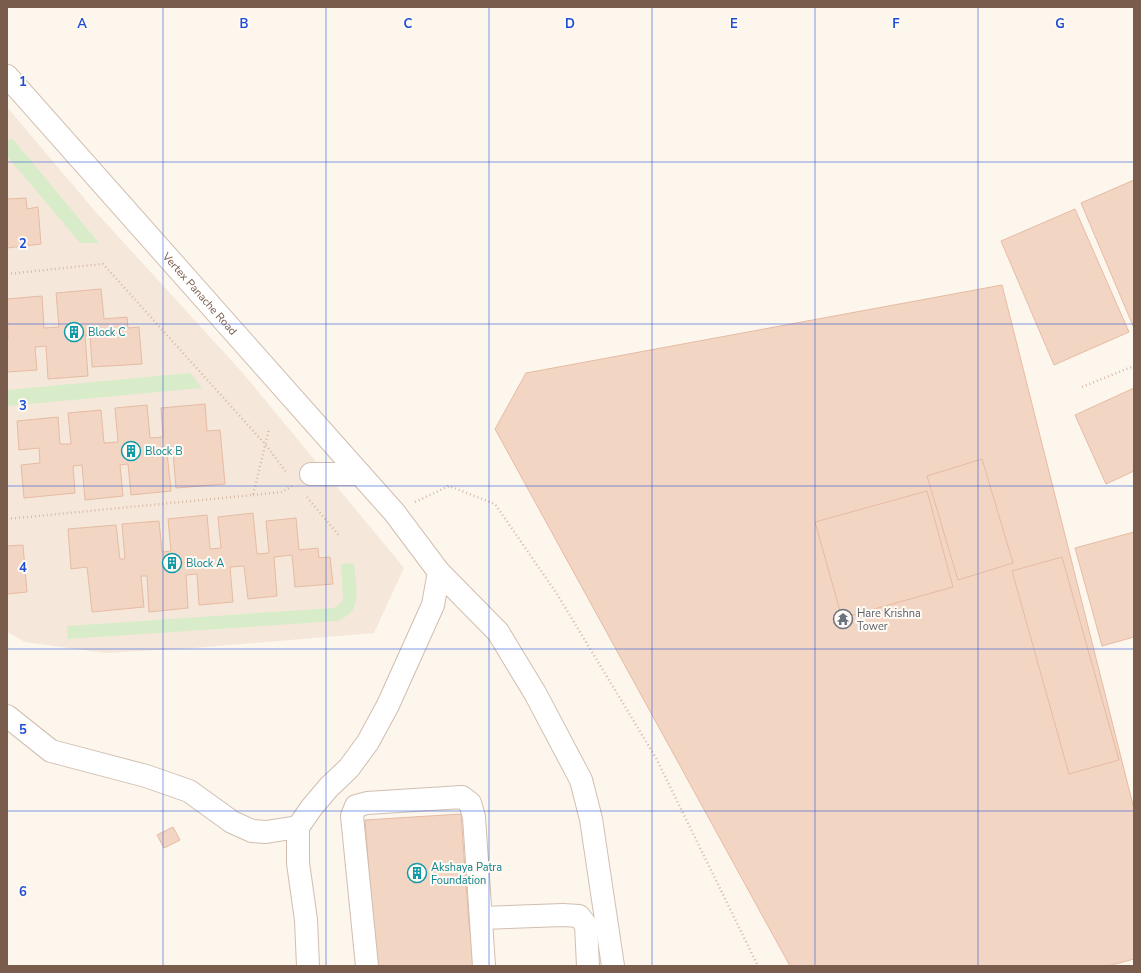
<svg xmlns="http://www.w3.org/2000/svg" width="1141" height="973" font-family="'Nunito Sans',sans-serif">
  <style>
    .residential { fill: #f5e8da }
    .green { fill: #d8ecc9 }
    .building { fill: #f3d5c3; stroke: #e6bba3 }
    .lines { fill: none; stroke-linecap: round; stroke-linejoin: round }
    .minor-casing { stroke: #d1beb0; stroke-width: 24 }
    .path { stroke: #d9b8a5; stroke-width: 2.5; stroke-dasharray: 1 3; stroke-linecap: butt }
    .minor { stroke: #fff; stroke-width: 22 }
    .grid { fill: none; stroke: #1d4ed8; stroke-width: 1; stroke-opacity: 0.55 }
    .labels { text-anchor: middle; stroke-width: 4; stroke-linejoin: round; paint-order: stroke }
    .street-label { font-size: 11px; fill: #7a5c4d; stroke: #fffaf3 }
    .culture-label { font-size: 11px; fill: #0d838f; stroke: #fffaf3; text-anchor: start }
    .worship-label { font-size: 11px; fill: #5b616d; stroke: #fffaf3; text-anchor: start }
    .grid-label { font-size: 13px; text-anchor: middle; font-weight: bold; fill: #1d4ed8; stroke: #fffaf3; stroke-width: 4; stroke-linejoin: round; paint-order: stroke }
  </style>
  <rect width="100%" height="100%" fill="#fdf6ec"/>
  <path class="residential" d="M7,107l87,103 148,162 162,196 -30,65 -180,15 -89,5 -80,-11 -18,-10z"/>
  <path class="green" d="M13,139l86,104h-19l-73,-87v-16z
    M190,373l12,15 -195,18v-16z
    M354,563c1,14 7,38 -3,49 -3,4 -9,6 -13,9l-270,18 -1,-13 266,-18 6,-3 4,-6 -2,-35z"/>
  <path class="building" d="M1134,180v148l-53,-125z
    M26,198l1,11 11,-2 3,37 -34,4v-49z
    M1075,209l54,123 -75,33 -53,-124z
    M1002,285l132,524v150l-26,7h-318l-295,-537 31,-56z
    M101,289l3,30 23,-2 1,11 11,-1 3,37 -50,3 -2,-32h-5l3,41 -40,3 -2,-33 -11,1 2,23 -30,2v-32h1l-1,-41 35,-3 2,32 15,-1 -3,-34z
    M1134,388v83l-28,13 -31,-69z
    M205,404l2,27 13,-1 5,54 -49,4 -3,-36h-6l4,39 -40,4 -3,-31 -8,1 3,31 -38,4 -3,-35 -9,1 2,27 -51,5 -3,-33 19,-2 -1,-15 -20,2 -2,-29 41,-4 2,27h11l-3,-31 33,-3 3,33 14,-1 -3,-34 32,-3 3,33 13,-1 -2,-29z
    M982,459l31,104 -55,17 -31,-104z
    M927,491l26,96 -111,31 -27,-96z
    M253,513l4,41 12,-1 -3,-32 30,-3 3,32 19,-2 1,10 11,-1 3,27 -38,3 -3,-32 -18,2 3,39 -29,3 -4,-33 -14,1 3,35 -34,3 -2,-31 -11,1 2,33 -39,4 -2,-36h-6l3,31 -52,5 -5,-45 -16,2 -3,-40 48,-4 4,34h5l-3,-35 37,-3 3,31 9,-1 -3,-32 39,-4 3,34 11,-1 -3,-31z
    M1134,532v105l-32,9 -27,-98z
    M23,545l4,47 -20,2v-48z
    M1062,557l57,203 -50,14 -57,-203z
    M461,814l8,111 6,41h-99l-11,-146z
    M173,827l7,13 -16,8 -7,-13z"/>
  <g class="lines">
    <g class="minor-casing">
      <g id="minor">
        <path id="s1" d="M7,76l353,398 34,38 45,60 59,60 37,61 46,87 10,39 22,147"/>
        <path d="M311,474h49"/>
        <path d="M7,716l44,35 95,25 43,15 43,31 20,9 14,1 32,-5"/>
        <path d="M481,918l82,-3 16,1 7,9 2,41"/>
        <path d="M308,966l-2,-46 -8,-57v-36l14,-20 17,-20 20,-19 19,-26 20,-37 45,-100 6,-33"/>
        <path d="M367,966l-15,-150 4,-10 11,-3 95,-6 8,6 4,14 10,149"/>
      </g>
    </g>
    <path class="path" d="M7,274l96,-10 162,180 22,29
      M1082,387l52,-21
      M253,495l29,-3 10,-6
      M307,497l33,40
      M415,502l34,-16 46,18 62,90 99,164 102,208
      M7,519l246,-24 16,-66"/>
    <use href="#minor" class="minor"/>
  </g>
  <path class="grid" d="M163,7v959M326,7v959M489,7v959M652,7v959M815,7v959M978,7v959M7,162h1127M7,324h1127M7,486h1127M7,649h1127M7,811h1127"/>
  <defs>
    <g id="building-ring" transform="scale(1)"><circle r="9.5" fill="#fffaf3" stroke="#0f9aa8" stroke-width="1.5"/><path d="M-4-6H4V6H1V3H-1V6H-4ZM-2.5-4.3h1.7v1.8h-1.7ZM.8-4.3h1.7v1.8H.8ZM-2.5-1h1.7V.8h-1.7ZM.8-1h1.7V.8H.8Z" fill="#0f9aa8"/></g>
    <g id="temple-ring" transform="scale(1)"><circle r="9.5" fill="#fffaf3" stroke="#6b7280" stroke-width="1.5"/><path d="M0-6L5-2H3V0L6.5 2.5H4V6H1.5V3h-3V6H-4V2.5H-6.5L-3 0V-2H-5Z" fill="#6b7280"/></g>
  </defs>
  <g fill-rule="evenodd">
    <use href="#building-ring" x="74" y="332"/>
    <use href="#building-ring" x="131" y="451"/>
    <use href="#building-ring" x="172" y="563"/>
    <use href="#temple-ring" x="843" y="619"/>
    <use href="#building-ring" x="417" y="873"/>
  </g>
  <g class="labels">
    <g class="street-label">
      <text dy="4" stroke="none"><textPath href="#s1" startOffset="291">Vertex Panache Road</textPath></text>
    </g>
    <g class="culture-label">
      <text x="88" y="336">Block C</text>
      <text x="145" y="455">Block B</text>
      <text x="186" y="567">Block A</text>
      <text x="431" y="871">Akshaya Patra<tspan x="431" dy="13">Foundation</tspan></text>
    </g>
    <g class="worship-label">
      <text x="857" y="617">Hare Krishna<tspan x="857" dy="13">Tower</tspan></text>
    </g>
  </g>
  <g class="grid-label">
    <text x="82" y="28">A</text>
    <text x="244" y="28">B</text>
    <text x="408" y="28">C</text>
    <text x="570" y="28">D</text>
    <text x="734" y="28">E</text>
    <text x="896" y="28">F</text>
    <text x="1060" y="28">G</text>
    <text x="23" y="86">1</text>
    <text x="23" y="248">2</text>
    <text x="23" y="410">3</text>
    <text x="23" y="572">4</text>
    <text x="23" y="734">5</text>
    <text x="23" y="896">6</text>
  </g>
  <rect width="1141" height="973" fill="none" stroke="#7a5c4d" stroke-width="16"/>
</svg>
